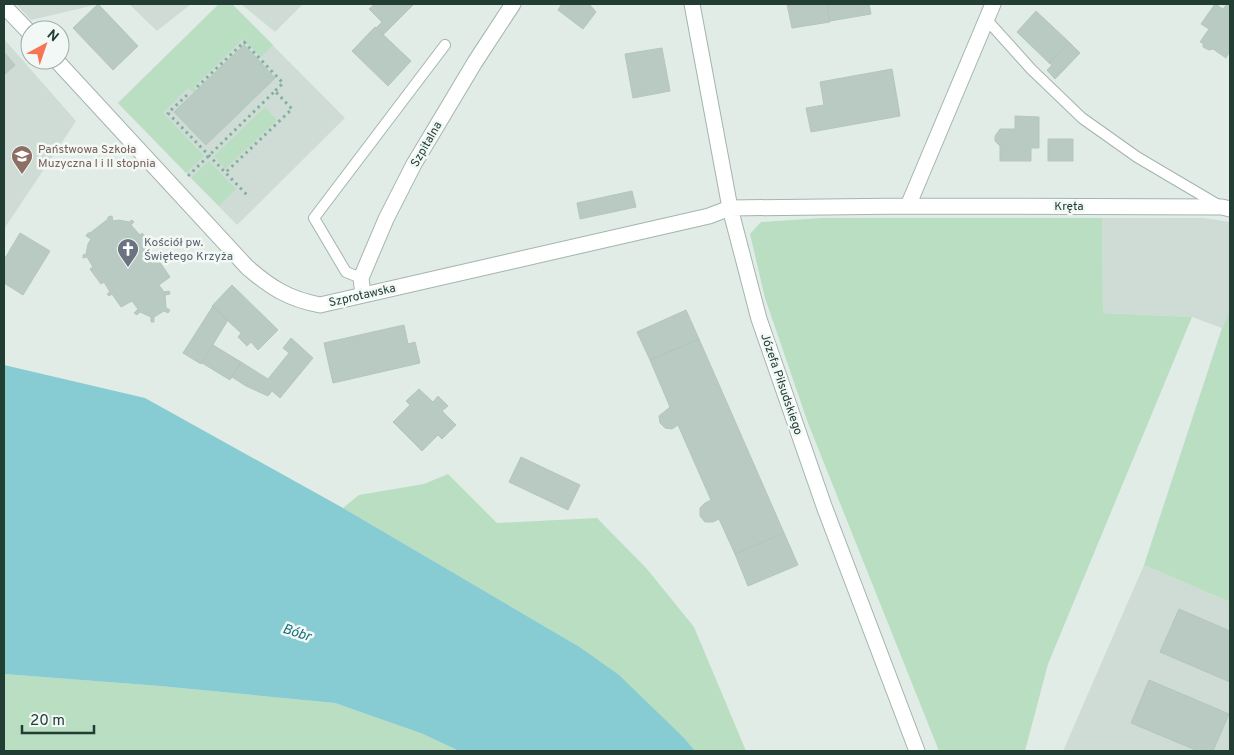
<svg xmlns="http://www.w3.org/2000/svg" width="1234" height="755" font-family="Overpass,sans-serif">
  <style>
    .built { fill: #cfdcd6 }
    .green { fill: #b9dec1 }
    .water { fill: #87cbd3 }
    .building { fill: #b9cac2; stroke: #b3c6bd }
    .lines { fill: none; stroke-linecap: round; stroke-linejoin: round }
    .service-casing { stroke: #a4b4ae; stroke-width: 12 }
    .minor-casing { stroke: #a4b4ae; stroke-width: 17 }
    .path { stroke: #80b19f; stroke-width: 3; stroke-dasharray: 2.5 4; stroke-linecap: butt }
    .service { stroke: #fff; stroke-width: 10 }
    .minor { stroke: #fff; stroke-width: 15 }
    .labels { text-anchor: middle; stroke-width: 5; stroke-linejoin: round; paint-order: stroke }
    .street-label { font-size: 12px; fill: #213d34; stroke: #f2f8f5 }
    .education-label { font-size: 12px; fill: #785e54; stroke: #f2f8f5; text-anchor: start }
    .worship-label { font-size: 12px; fill: #5b616d; stroke: #f2f8f5; text-anchor: start }
    .water-label { font-size: 14px; font-style: italic; fill: #196f7b; stroke: #f2f8f5 }
  </style>
  <rect width="100%" height="100%" fill="#e1ece7"/>
  <path class="built" d="M16,4h83l-68,16z
    M129,4h62l-34,27z
    M219,4h13l113,114 -108,107 -119,-122z
    M241,4h62l-28,28z
    M4,39l72,82 -72,108z
    M1102,218h102l26,4v88l-8,18 -30,-11 -89,-4z
    M1144,565l86,37v149h-167z"/>
  <path class="green" d="M219,4h13l41,41 -12,12 -18,-18 -49,48 3,4 -3,2 -6,-5 -25,25 41,43 -18,17 -68,-70z
    M265,107l12,13 -52,49 -11,-13z
    M209,161l27,28 -17,17 -28,-28z
    M822,218h280l1,95 89,4 -144,347 -23,87h-86l-131,-328 -43,-125 -15,-64 11,-12z
    M1230,310v292l-86,-37 78,-237z
    M448,474l49,49 100,-5 50,51 47,58 52,124h-51l-10,-12 -107,-93 -235,-138 16,-13 65,-11z
    M4,674l156,12 175,17 88,31 36,17h-455z"/>
  <path class="water" d="M4,365l141,33 198,110 235,138 41,29 66,64 10,12h-236l-36,-17 -88,-31 -175,-17 -156,-12z"/>
  <path class="building" d="M98,4l40,42 -25,24 -40,-42z
    M375,4h39l-31,31 -7,-7 6,-6 -13,-13z
    M562,4h27l7,8 -13,17 -25,-19z
    M787,4h40l3,18 -38,6z
    M827,4h42l2,10 -41,7z
    M1215,4l8,5 4,-5h3v47l-4,7 -13,-9 -4,1 -6,-3v-4l-3,-1 9,-13 -8,-5z
    M1036,11l33,31 -20,21 -32,-31z
    M375,27l36,34 -23,25 -36,-35z
    M1069,42l11,11 -25,26 -8,-9 5,-5 -3,-2z
    M244,45l31,33 -69,67 -32,-33z
    M662,48l8,43 -37,7 -8,-44z
    M4,52l11,13 -11,10z
    M892,69l8,47 -89,16 -5,-24 18,-3 -4,-23z
    M1015,116l24,1v31h-8v13h-31v-15l-5,-5v-5l5,-7h15z
    M1048,139h25v22h-25z
    M632,191l4,16 -56,12 -3,-16z
    M112,216l1,5 6,-1 10,2 3,-2 2,2 -3,3 9,10 2,-2 11,14 -3,2 7,10 3,-2 1,3 -2,1 11,16 -11,8 5,7 5,-1 1,3 -5,1 1,13 4,2 -2,3 -4,-2 -10,6v5h-3v-5l-11,-5 -3,3 -3,-2 4,-4 -6,-8 -11,6 -9,-13 -3,2 -2,-2 3,-2 -6,-10 -3,2 -11,-15 3,-2 -6,-10 -4,1v-3l3,-1 2,-10 3,-5 -5,-3 2,-3h2l18,-14v-2z
    M20,233l30,18 -27,44 -19,-12v-23z
    M232,285l46,45 -20,20 -7,-8 -4,4 -9,-9 3,-4 -29,-27z
    M213,306l15,14 -27,44 -18,-11z
    M686,310l13,29 -49,21 -13,-28z
    M404,325l4,19 7,-2 5,21 -87,20 -9,-40z
    M291,338l22,20 -33,40 -8,-7 -4,5 -22,-10 -14,-9 9,-15 27,17 21,-26 -6,-5z
    M699,339l85,194 -49,21 -16,-35 -6,3h-8l-5,-6v-8l5,-5 6,-3 -33,-75 -6,4 -7,-1 -5,-5 -1,-7 11,-9 -20,-47z
    M213,345l28,17 -11,18 -28,-17z
    M419,389l14,13 5,-6 10,10 -6,5 14,14 -14,14 -4,-4 -16,16 -29,-29 17,-17 -4,-4z
    M521,457l59,28 -12,25 -59,-28z
    M784,533l14,32 -50,21 -13,-32z
    M1179,609l51,22v51l-70,-30z
    M1149,680l80,34 -16,37h-15l-67,-28z"/>
  <g class="lines">
    <g class="service-casing">
      <path id="service" d="M986,19l45,50 51,49 55,39 83,49
        M361,278l-15,-6 -32,-54 131,-173"/>
    </g>
    <g class="minor-casing">
      <path id="minor" d="M692,4l38,204 29,111 65,187 93,245
        M4,6l26,27
        M56,60l191,207c24,21 42,32 73,38l389,-89 21,-8 178,-2 85,-202
        M908,206l314,1 8,2
        M363,295l-2,-17 25,-59 28,-55 61,-102 38,-58"/>
    </g>
    <path class="path" d="M197,87l47,-45 39,41 -8,8
      M187,95l-19,18 80,83
      M188,176l87,-85 17,18 -67,64"/>
    <use href="#service" class="service"/>
    <use href="#minor" class="minor"/>
  </g>
  <defs>
    <g id="school-pin" transform="scale(1.125)"><path d="M0 17L-7.5 6A9.5 9.5 0 1 1 7.5 6Z" fill="#8d6e63" stroke="#f2f8f5"/><path d="M0-5L7-2L0 1L-7-2ZM-4 1L0 2.5L4 1V4Q0 6-4 4Z" fill="#fff"/></g>
    <g id="church-pin" transform="scale(1.125)"><path d="M0 17L-7.5 6A9.5 9.5 0 1 1 7.5 6Z" fill="#6b7280" stroke="#f2f8f5"/><path d="M-1.2-6h2.4v3.5h3.3v2.4h-3.3V6h-2.4V-.1h-3.3v-2.4h3.3Z" fill="#fff"/></g>
  </defs>
  <g fill-rule="evenodd">
    <use href="#school-pin" x="22" y="156"/>
    <use href="#church-pin" x="128" y="249"/>
  </g>
  <g class="labels">
    <g class="street-label">
      <text transform="translate(426 144) rotate(-60)" y="4">Szpitalna</text>
      <text x="1069" y="210">Kręta</text>
      <text transform="translate(362 295) rotate(-13)" y="4">Szprotawska</text>
      <text transform="translate(782 384) rotate(71)" y="4">Józefa Piłsudskiego</text>
    </g>
    <g class="education-label">
      <text x="38" y="153">Państwowa Szkoła<tspan x="38" dy="14">Muzyczna I i II stopnia</tspan></text>
    </g>
    <g class="worship-label">
      <text x="144" y="246">Kościół pw.<tspan x="144" dy="14">Świętego Krzyża</tspan></text>
    </g>
    <g class="water-label">
      <text transform="translate(297 632) rotate(18)" y="5">Bóbr</text>
    </g>
  </g>
  <rect width="1234" height="755" fill="none" stroke="#213d34" stroke-width="10"/>
  <g transform="translate(45 45) rotate(40)"><circle r="24" fill="#f2f8f5" stroke="#9eada8"/>
  <path d="M0-4L9 19L0 12L-9 19Z" fill="#f67555"/>
  <text y="-8" font-size="14" font-weight="bold" text-anchor="middle" fill="#213d34">N</text>
  </g>
  <path d="M22 725v8h72v-8" fill="none" stroke="#213d34" stroke-width="2.5"/>
  <text x="30" y="725" font-size="15" fill="#213d34" stroke="#f2f8f5" stroke-width="4" paint-order="stroke">20 m</text>
</svg>
